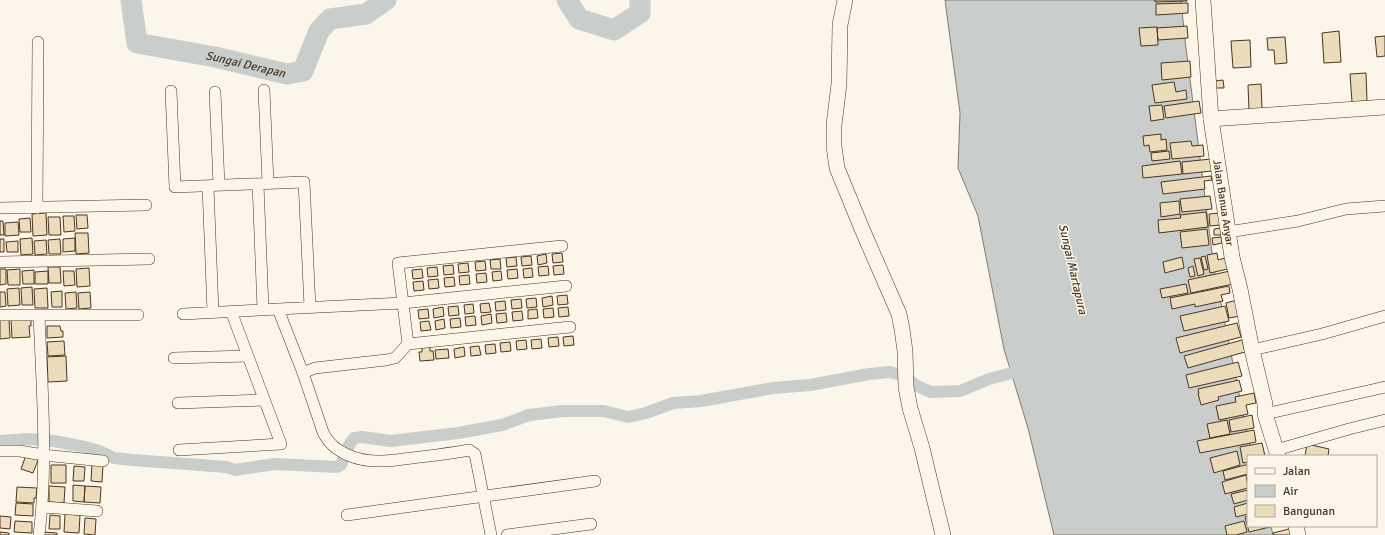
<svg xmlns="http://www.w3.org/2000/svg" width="1385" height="535" font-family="Signika,sans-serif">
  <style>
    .water { fill: #c9cecd; stroke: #887966 }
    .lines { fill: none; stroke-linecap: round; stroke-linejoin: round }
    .canal { stroke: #c9cecd; stroke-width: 12 }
    .river { stroke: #c9cecd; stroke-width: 21 }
    .building { fill: #ecdcbc; stroke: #4a3520 }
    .street-casing { stroke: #4a3520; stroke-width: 12 }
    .secondary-casing { stroke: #4a3520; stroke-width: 16 }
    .street { stroke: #fbf6e9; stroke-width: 11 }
    .secondary { stroke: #fbf6e9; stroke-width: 15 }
    .labels { text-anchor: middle; stroke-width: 3; stroke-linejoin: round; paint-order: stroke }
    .street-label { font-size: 11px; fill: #4a3520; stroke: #fbf6e9 }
    .water-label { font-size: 12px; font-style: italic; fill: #4a3520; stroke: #fbf6e9 }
  </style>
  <rect width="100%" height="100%" fill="#fbf6e9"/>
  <path class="water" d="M945,0h236l4,40 29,228 31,156 8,32h-5v70h23l2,9h-219l-26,-107 -24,-79 -26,-133 -20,-48 2,-55z"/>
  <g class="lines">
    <path class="canal" d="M0,441l29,-2 25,2 31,6 14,4 15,7 18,2 95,7 8,3 40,-6 62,3 4,-2 8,-20 5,-7 8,-1 29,4 67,-8 44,-8 27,-10 34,-4h41l24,6 18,-4 27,-10 28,-2 72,-13 37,-3 59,-11 21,-2 14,4 13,10 14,6 29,-1 29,-12 38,-10"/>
    <g class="river">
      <path id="s1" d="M131,0l6,43 78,14 72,17 16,-3 16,-40 11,-12 36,-5 20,-14"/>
      <path d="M567,0l12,19 35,11 26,-17v-13"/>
    </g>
  </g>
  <path class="building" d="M1155,0h32v1l-32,1z
    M1188,3v10l-32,2v-11z
    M1187,26l1,12 -30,2 -1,-12z
    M1157,27l1,18 -17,1 -2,-18z
    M1339,31l2,31 -17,1 -2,-30z
    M1385,36v20l-8,1 -2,-20z
    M1285,37l2,26 -12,1 -1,-14h-6l-1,-12z
    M1250,40l1,27 -18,1 -2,-27z
    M1190,61l1,16 -29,3 -1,-17z
    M1366,73l1,28 -15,1 -2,-28z
    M1223,80l1,8h-8l-1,-7z
    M1174,82l2,10 10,-2 1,9 -32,4 -3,-18z
    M1261,84l1,25 -13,1 -1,-25z
    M1199,101l2,12 -35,5 -2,-12z
    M1162,105l2,14 -13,2 -2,-15z
    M1161,134v6l5,-1 1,11 -17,2 -1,-7 -5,1 -1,-10z
    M1191,141l1,5 11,-1 1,11 -32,3 -2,-16z
    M1169,151l1,8 -18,2 -1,-8z
    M1211,159l1,12 -29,3 -1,-12z
    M1180,161l2,13 -39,4 -1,-12z
    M1211,176l1,4 -8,1 1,8 -42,5 -2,-12z
    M1210,196l2,13 -30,3 -2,-13z
    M1179,201l1,13 -19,3 -1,-14z
    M1206,212l2,15 -49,6 -1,-13 23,-2 -1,-3z
    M46,213l1,22 -14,1 -1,-22z
    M1219,213l1,12 -10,1 -1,-12z
    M76,215h11l1,13 -11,1z
    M63,216h11l1,15 -11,1z
    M48,217h12l1,18h-12z
    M30,218l1,14h-11l-1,-13z
    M0,221h3l1,14h-4z
    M18,222l1,13 -14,1v-13z
    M1221,228l1,7h-8v-6z
    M1207,229l2,16 -27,3 -2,-16z
    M75,233h13l1,20 -13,1z
    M1221,237l1,6 -9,2 -1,-7z
    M32,238l1,16 -12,1 -1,-16z
    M75,238v13l-12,1v-13z
    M0,239h4v13h-4z
    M60,239l1,15h-12l-1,-14z
    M46,240l1,14 -12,1 -1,-14z
    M18,241v11h-11l-1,-10z
    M562,253l1,9 -10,1 -1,-9z
    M1217,253l1,7 7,-2 3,11 -18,4 -3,-18z
    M546,254l1,9 -9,2 -1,-9z
    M531,256l1,9 -10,1 -1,-9z
    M1205,256l3,13 -4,1 -3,-13z
    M516,257l1,9 -10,1 -1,-9z
    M1182,257l2,11 -19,5 -2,-11z
    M1200,258l4,16 -6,2 -4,-17z
    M500,259l1,10h-10l-1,-9z
    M485,261l1,9 -10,1 -1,-9z
    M468,263l1,9 -10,1 -1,-9z
    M453,265l1,9 -10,1 -1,-9z
    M563,265l1,9 -10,1 -1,-9z
    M548,266l1,9 -10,1 -1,-9z
    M1193,266l2,10 -5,1 -2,-9z
    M48,267h12l1,16h-12z
    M437,267l1,9 -10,1 -1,-9z
    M89,268l1,18 -13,1 -1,-18z
    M532,268l1,9 -9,1 -1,-9z
    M0,269h6v15l-6,1z
    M20,269v16h-12l-1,-15z
    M422,269l1,9 -10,1 -1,-9z
    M517,269l1,9 -10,1 -1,-9z
    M34,270v14h-11l-1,-13z
    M48,271v13h-13v-12z
    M63,271h11l1,14 -11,1z
    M501,271l1,9 -9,1 -1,-9z
    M1230,271l3,13 -42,9 -3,-13z
    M486,273l1,9 -10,1 -1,-9z
    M469,275l1,9 -10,1 -1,-9z
    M454,277l1,9 -10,1 -1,-9z
    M438,279l1,9 -10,1 -1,-9z
    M423,281l1,9 -10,1 -1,-9z
    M1186,284l2,9 -26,5 -2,-9z
    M1229,286l1,7 -9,2 2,6 -28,6v-3l-23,5 -2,-11z
    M32,287l1,18h-11l-1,-17z
    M19,288l1,17 -12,1 -1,-17z
    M47,288l1,20h-13l-1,-19z
    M62,291v16h-10l-1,-15z
    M0,292h5l1,14 -6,1z
    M76,292l1,16 -11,1 -1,-16z
    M90,292l1,16 -12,1 -1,-16z
    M567,295l1,9 -10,1 -1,-9z
    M552,296l1,9 -10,2 -1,-9z
    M536,298l1,9 -10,1 -1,-9z
    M521,299l1,9 -10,1 -1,-9z
    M1237,300l3,16 -11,2 -3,-15z
    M505,301l1,9 -10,1 -1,-9z
    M489,303l2,9 -10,1 -1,-9z
    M473,304l1,9 -9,1 -1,-9z
    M458,306l1,9 -10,1 -1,-9z
    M1225,306l4,15 -45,10 -4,-15z
    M443,307l1,9 -10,2 -1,-9z
    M568,307l1,9 -10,1 -1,-9z
    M553,308l1,9 -10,1 -1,-9z
    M428,309l1,9 -10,1 -1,-9z
    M537,309l1,9 -10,1v-9z
    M522,311l1,9 -10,1 -1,-9z
    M506,313l1,9 -10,1 -1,-9z
    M491,314l1,9 -10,2 -1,-9z
    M475,316l1,9 -10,1 -1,-9z
    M460,318l1,9 -10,1 -1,-9z
    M31,319v7h-2l1,11 -18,1 -1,-18z
    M444,319l1,9 -9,2 -1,-9z
    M0,320h9l1,18 -10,1z
    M429,321l2,9 -10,1 -1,-9z
    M1237,323l4,14 -61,16 -4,-15z
    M47,326h13l1,5h2v6l-16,1z
    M573,336l1,9 -10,1 -1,-9z
    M558,337l1,9 -10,1 -1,-9z
    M541,339l1,9 -10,1 -1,-9z
    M526,340l1,9 -10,1 -1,-9z
    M1242,340l3,12 -57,16 -4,-12z
    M64,341l1,14 -17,1 -1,-14z
    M510,342l1,9 -10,1 -1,-9z
    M495,344l1,9 -10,1 -1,-9z
    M479,346l2,9 -10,1 -1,-9z
    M422,347h8v4h3l1,9 -14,1 -1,-9h3z
    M464,347l1,9 -10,2 -1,-9z
    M448,349l1,9 -13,1 -1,-9z
    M66,356l1,25 -19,1 -1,-25z
    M1238,362l4,14 -53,12 -3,-13z
    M1239,380l3,11 -24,6 1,3 -18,5 -3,-12h1l-1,-4z
    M1254,393l2,10 -10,2 2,9 -29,6 -3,-14 20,-4 -1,-5z
    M1252,415l2,13 -23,4 -2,-12z
    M1227,420l3,14 -20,4 -3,-14z
    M1254,430l2,12 -56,11 -3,-12z
    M1262,443l3,13h-17v6l-5,1 -3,-16z
    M1307,444l22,5 -1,7h-23z
    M1237,451l3,14 -26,8 -4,-15z
    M26,455l12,5 -5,13 -12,-4z
    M92,464l11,1 -1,17 -11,-1z
    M51,465h15v18h-15z
    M1245,465h3v10v-1l-23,6 -2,-9z
    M74,466l11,1 -1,14h-11z
    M1246,475l2,13 -23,6 -3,-12z
    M73,485l12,1 -1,16 -11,-1z
    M49,486l16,1 -1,16 -15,-1z
    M85,486l16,1 -1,16 -16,-1z
    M17,487l20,1 -1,10h-2v5l-18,-1z
    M1248,490v10l-14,4 -3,-10z
    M16,503l17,1v12l-18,-1z
    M1248,503v11l-12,3 -2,-10z
    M65,514l15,1 -1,18 -15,-1z
    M50,515l10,1v13h-11z
    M0,516l11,1 -1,12 -10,-1z
    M1248,516v10h26l-25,6 -4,-15z
    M85,518l11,1 -1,16 -11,-1z
    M15,521l17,1v11l-18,-1z
    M1244,521l3,11 -11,3h-9l-2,-9z
    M1289,529l2,6h-17l-1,-2z
    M0,532l9,1v2h-9z
    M43,532l14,1v2h-14z"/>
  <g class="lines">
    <g class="street-casing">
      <path id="street" d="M264,90l4,93
        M171,91l4,96 129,-5 6,125
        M215,92l4,93
        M258,184l5,125
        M208,186l5,126
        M0,208l146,-3
        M37,208l1,-166
        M1228,232l70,-11 48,-12 39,-3
        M0,262l149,-3
        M278,309l125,-6 163,-17
        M183,314l95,-5 25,64 20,59c10,22 37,30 60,29 12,0 25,-3 37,-4 17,-2 33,-4 49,-7l6,4 16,81
        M0,315h138
        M39,315c3,73 9,147 0,220
        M408,344l-10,-81 164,-17
        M1252,350l70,-16 63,-18
        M174,358l74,-2
        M303,373l12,-5 71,-8 9,-2 13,-14 162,-17
        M178,403l86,-3
        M1265,414l120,-27
        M179,450l102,-6 -50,-133
        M1276,450l73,-21 36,-9
        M0,451h20l23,4 60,6
        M43,507l54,4
        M347,515l248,-34
        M507,535l84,-11"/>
    </g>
    <g class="secondary-casing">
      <g id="secondary">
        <path d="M845,0l-5,25 -1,59 -5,41v21l3,22 25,61 37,85 3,15 3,22 1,36 4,21 12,40 21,87"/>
        <path id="s2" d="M1203,0l8,119 21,138 8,32 12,61 13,54v10l13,42"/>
        <path d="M1211,119l174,-12"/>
        <path d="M1296,526l2,9"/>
      </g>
    </g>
    <use href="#street" class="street"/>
    <use href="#secondary" class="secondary"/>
  </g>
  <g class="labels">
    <g class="street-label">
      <text dy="4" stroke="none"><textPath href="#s2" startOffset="204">Jalan Banua Anyar</textPath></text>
    </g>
    <g class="water-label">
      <text dy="4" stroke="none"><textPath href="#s1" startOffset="154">Sungai Derapan</textPath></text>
      <text transform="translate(1073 269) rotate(77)" y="4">Sungai Martapura</text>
    </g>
  </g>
  <rect x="1247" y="455" width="130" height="72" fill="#fbf6e9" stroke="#b4a999"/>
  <rect x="1255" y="468" width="20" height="6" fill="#fbf6e9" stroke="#b4a999"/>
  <text x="1283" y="475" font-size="12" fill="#4a3520">Jalan</text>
  <rect x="1255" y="485" width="20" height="12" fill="#c9cecd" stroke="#b4a999"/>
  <text x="1283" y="495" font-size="12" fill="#4a3520">Air</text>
  <rect x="1255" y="505" width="20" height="12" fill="#ecdcbc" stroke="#b4a999"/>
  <text x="1283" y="515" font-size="12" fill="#4a3520">Bangunan</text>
</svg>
